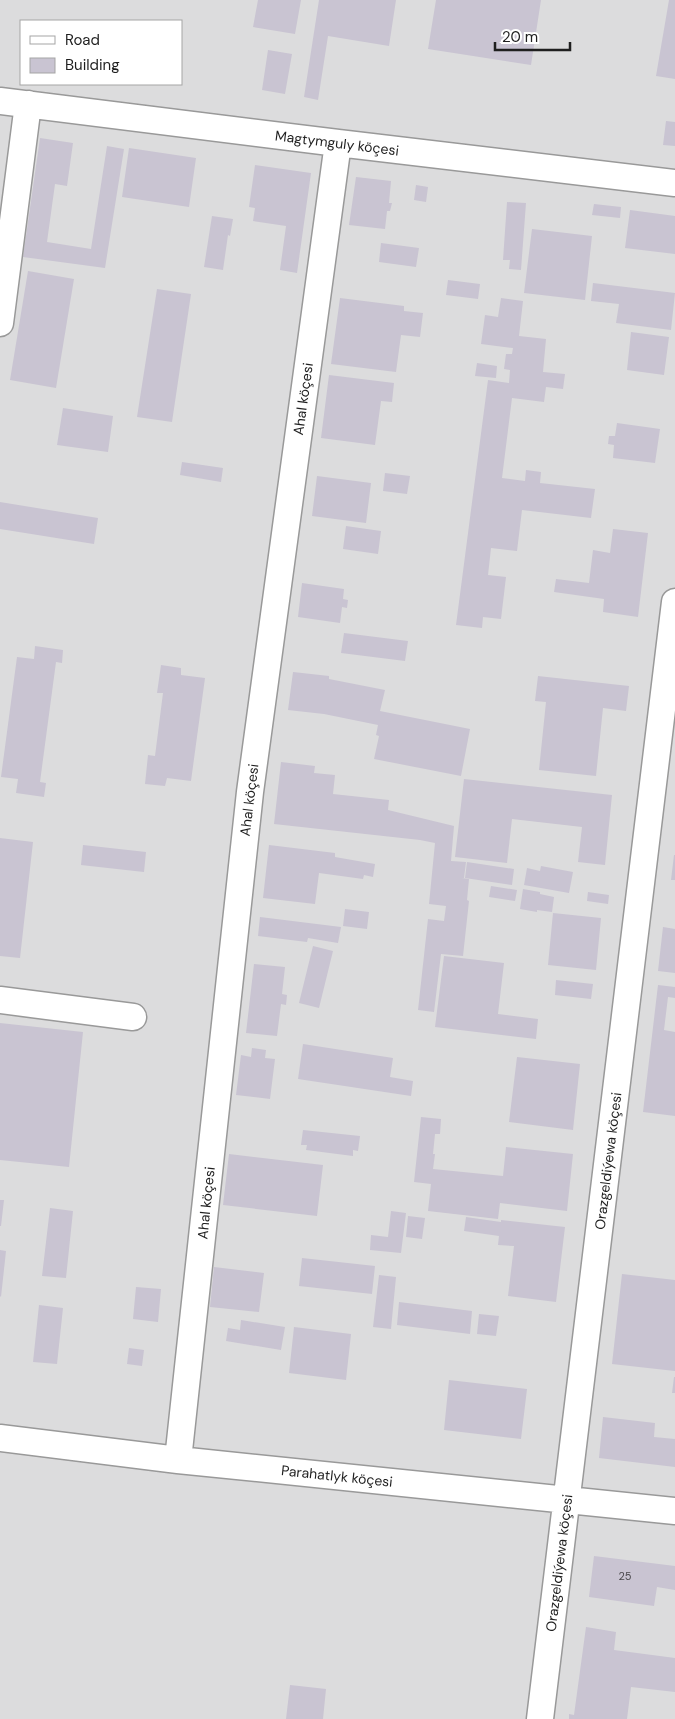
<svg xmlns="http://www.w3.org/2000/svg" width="675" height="1719" font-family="'DM Sans',sans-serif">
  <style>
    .residential { fill: #dcdcdd; fill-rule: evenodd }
    .building { fill: #c9c4d2 }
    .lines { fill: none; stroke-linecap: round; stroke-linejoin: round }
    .minor-casing { stroke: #999; stroke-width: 29 }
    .minor { stroke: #fff; stroke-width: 26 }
    .labels { text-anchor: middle; stroke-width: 4; stroke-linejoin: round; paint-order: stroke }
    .number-label { font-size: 11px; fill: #4a484c }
    .street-label { font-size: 14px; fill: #1f1f1f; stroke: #fff }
  </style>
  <rect width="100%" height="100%" fill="#ebe6ef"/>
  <path class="residential" d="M0,0h675v1719h-675zM21,21h160v63h-160z"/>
  <path class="building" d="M258,0h43l-6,34 -42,-7z
    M319,0h77l-7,46 -61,-10 -10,64 -14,-3z
    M436,0h105l-10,65 -103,-16z
    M669,0h6v79l-19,-3z
    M268,50l24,4 -7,40 -23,-4z
    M666,121l9,1v24l-12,-1z
    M40,138l33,5 -6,43 -12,-2 -8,58 44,7 16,-103 17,3 -19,119 -82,-11z
    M129,148l67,10 -7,49 -67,-10z
    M255,165l56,8 -14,100 -17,-3 6,-44 -33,-5 2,-13 -6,-1z
    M356,177l35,4 -2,22h3l-2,8h-3l-2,18 -36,-4z
    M416,185l12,2 -2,15 -12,-2z
    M507,202l19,1 -5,67 -12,-1 1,-9h-7z
    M594,204l27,3 -1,11 -28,-3z
    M630,210l45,6v38l-50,-6z
    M212,216l21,3 -3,17 -2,-1 -5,35 -19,-3z
    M532,229l60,7 -7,64 -61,-7z
    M381,243l38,5 -3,19 -37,-5z
    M28,271l46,8 -18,109 -46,-8z
    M448,280l32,4 -2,15 -32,-4z
    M593,283l82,10 -4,37 -55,-7 3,-19 -28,-3z
    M157,289l34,5 -19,128 -35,-5z
    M340,298l64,8v5l19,2 -3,24 -19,-2 -5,37 -65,-8z
    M501,298l22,3 -4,35 27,3 -3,33 22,2 -2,15 -17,-2 -2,15 -32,-4 -10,80 23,3 1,-11 15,2 -1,11 55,6 -4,29 -69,-8 -5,41 -26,-3 -3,27 18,2 -5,42 -18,-2 -1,11 -26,-3 32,-245 21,3 1,-13 -6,-1 2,-15h6l1,-6 -32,-4 4,-29 13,2z
    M631,332l38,5 -5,38 -37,-5z
    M477,363l20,3 -1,12 -21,-2z
    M329,375l65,8 -2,19 -11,-1 -6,44 -54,-7z
    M63,408l50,8 -5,36 -51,-7z
    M617,423l43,6 -5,34 -42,-5 1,-13 -6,-1 1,-8h6z
    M182,462l41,6 -2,14 -41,-7z
    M385,473l25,3 -3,18 -24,-3z
    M317,476l54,7 -5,40 -54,-7z
    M0,502l98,16 -4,26 -94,-15z
    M346,526l35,5 -3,23 -35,-5z
    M613,529l35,4 -10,84 -35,-5 1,-13 -50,-7 2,-13 33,4 4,-33 17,3z
    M302,583l42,6 -1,10 5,1 -1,8 -5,-1 -2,16 -42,-6z
    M344,633l64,8 -3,20 -64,-8z
    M35,646l28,4 -1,13 -6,-1 -16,120 6,1 -2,14 -28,-4 2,-14 -17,-2 16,-120 17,2z
    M161,665l20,3v7l24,3 -14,103 -24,-3 -2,8 -20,-2 3,-29 7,1 8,-63h-6z
    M293,672l36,4v3l56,11 -5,21 90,18 -9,47 -87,-17 5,-23 -3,-1 2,-10 -54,-11 -36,-4z
    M538,676l91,10 -3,25 -23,-3 -7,68 -57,-6 7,-68 -11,-1z
    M281,762l34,4 -1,7 21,2 -2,19 56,6 -1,10 66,16 -3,35 15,1 -2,16h-2l7,1 -2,21 2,1 -6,55 -22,-2 -7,58 -16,-2 10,-91 16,2 2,-15 -17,-2 6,-61 -15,-3 -146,-16z
    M464,779l148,16 -7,70 -27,-3 4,-35 -70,-8 -5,44 -52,-6z
    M0,838l33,4 -13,116 -20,-2z
    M83,845l63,7 -2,20 -63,-7z
    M269,845l66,8v4l40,7 -2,13 -9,-2 -1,4 -44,-6 -4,31 -52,-6z
    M674,855h1v25h-4z
    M467,862l47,7 -2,16 -47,-7z
    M541,866l32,6 -4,21 -45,-8 3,-17 13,3z
    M491,886l26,4 -2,11 -26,-4z
    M523,889l17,3v2l14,3 -2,15 -15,-2v2l-17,-3z
    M588,892l21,3 -1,9 -21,-3z
    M345,909l24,3 -2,17 -24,-3z
    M553,913l48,5 -5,52 -48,-5z
    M260,917l81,10 -3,16 -30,-5 -1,4 -49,-6z
    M663,927l12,2v44l-17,-2z
    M313,946l20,5 -14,57 -20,-5z
    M444,956l60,7 -6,51 40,5 -2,20 -101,-12z
    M254,964l31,3 -3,27 5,1 -1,10 -5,-1 -4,32 -31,-3z
    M556,980l37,4 -2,15 -36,-4z
    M658,985l17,2v11l-7,-1 -4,33 11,2v84l-32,-4z
    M0,1023l83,9 -14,135 -69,-7z
    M303,1044l90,14 -3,19 23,4 -2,15 -113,-17z
    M252,1048l14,2 -1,8 10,1 -5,40 -34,-4 5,-40 10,2z
    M517,1057l63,7 -7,66 -64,-8z
    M421,1117l20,2 -1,15h-5l-2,20h2l-2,15 70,7 3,-29 67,7 -6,57 -67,-8 -2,16 -70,-8 3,-27 -17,-2z
    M303,1130l57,6 -2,15 -5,-1v6l-47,-6 1,-5h-6z
    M229,1154l94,11 -6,51 -94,-11z
    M0,1200h4l-3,26h-1z
    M50,1208l23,3 -7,67 -24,-2z
    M391,1211l15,2 -5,40 -31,-3 1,-15 17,2z
    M408,1216l17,2 -3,21 -16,-2z
    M466,1217l35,5v-2l64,7 -9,75 -48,-6 6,-50 -16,-1 1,-9 -35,-5z
    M0,1250l6,1 -5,46 -1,-1z
    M302,1258l73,8 -3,28 -73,-8z
    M214,1267l50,6 -5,39 -49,-5z
    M622,1274l53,6v91l-63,-7z
    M379,1275l17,2 -5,52 -18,-2z
    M136,1287l25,2 -3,33 -25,-3z
    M399,1302l73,9 -2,23 -73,-9z
    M39,1305l24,3 -6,56 -24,-2z
    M479,1314l20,2 -3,20 -19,-2z
    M241,1320l44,7 -4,23 -55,-9 2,-13 12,2z
    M294,1327l57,7 -5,46 -57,-7z
    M129,1348l15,2 -2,16 -15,-2z
    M674,1377h1v16h-3z
    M449,1380l78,9 -6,50 -77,-9z
    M603,1417l52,6 -1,14 21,2v28l-76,-9z
    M594,1556l81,10v24l-18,-3 -3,19 -65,-9z
    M586,1627l30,5 -2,18 61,8v34l-44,-5 -4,32h-58v-5l5,1z
    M290,1685l36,4 -3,30h-37z"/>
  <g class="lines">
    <g class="minor-casing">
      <path id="minor" d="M0,101l338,42 337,40
        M0,323l28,-219
        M0,1000l133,17
        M0,1438l178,22 497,51
        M178,1460l72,-668 88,-649
        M540,1719l135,-1117"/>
    </g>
    <use href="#minor" class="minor"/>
  </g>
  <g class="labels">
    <g class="number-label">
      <text x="625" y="1580">25</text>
    </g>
    <g class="street-label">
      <text transform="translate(337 143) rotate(7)" y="5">Magtymguly köçesi</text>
      <text transform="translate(303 399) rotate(-82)" y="5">Ahal köçesi</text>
      <text transform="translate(249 800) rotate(-83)" y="5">Ahal köçesi</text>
      <text transform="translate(608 1161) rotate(-83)" y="5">Orazgeldiýewa köçesi</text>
      <text transform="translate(206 1203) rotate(-84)" y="5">Ahal köçesi</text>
      <text transform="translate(337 1476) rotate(6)" y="5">Parahatlyk köçesi</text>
      <text transform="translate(559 1563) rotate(-83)" y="5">Orazgeldiýewa köçesi</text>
    </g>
  </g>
  <rect x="20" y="20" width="162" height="65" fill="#ffffff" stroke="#a5a5a5"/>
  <rect x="30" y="36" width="25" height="8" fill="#ffffff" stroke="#a5a5a5"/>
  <text x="65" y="45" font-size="15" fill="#1f1f1f">Road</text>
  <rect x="30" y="58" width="25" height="15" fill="#c9c4d2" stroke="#a5a5a5"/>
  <text x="65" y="70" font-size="15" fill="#1f1f1f">Building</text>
  <path d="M495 42v8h75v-8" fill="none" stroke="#1f1f1f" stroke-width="2.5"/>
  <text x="502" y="42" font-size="15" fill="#1f1f1f" stroke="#ffffff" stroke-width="4" paint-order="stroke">20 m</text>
</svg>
